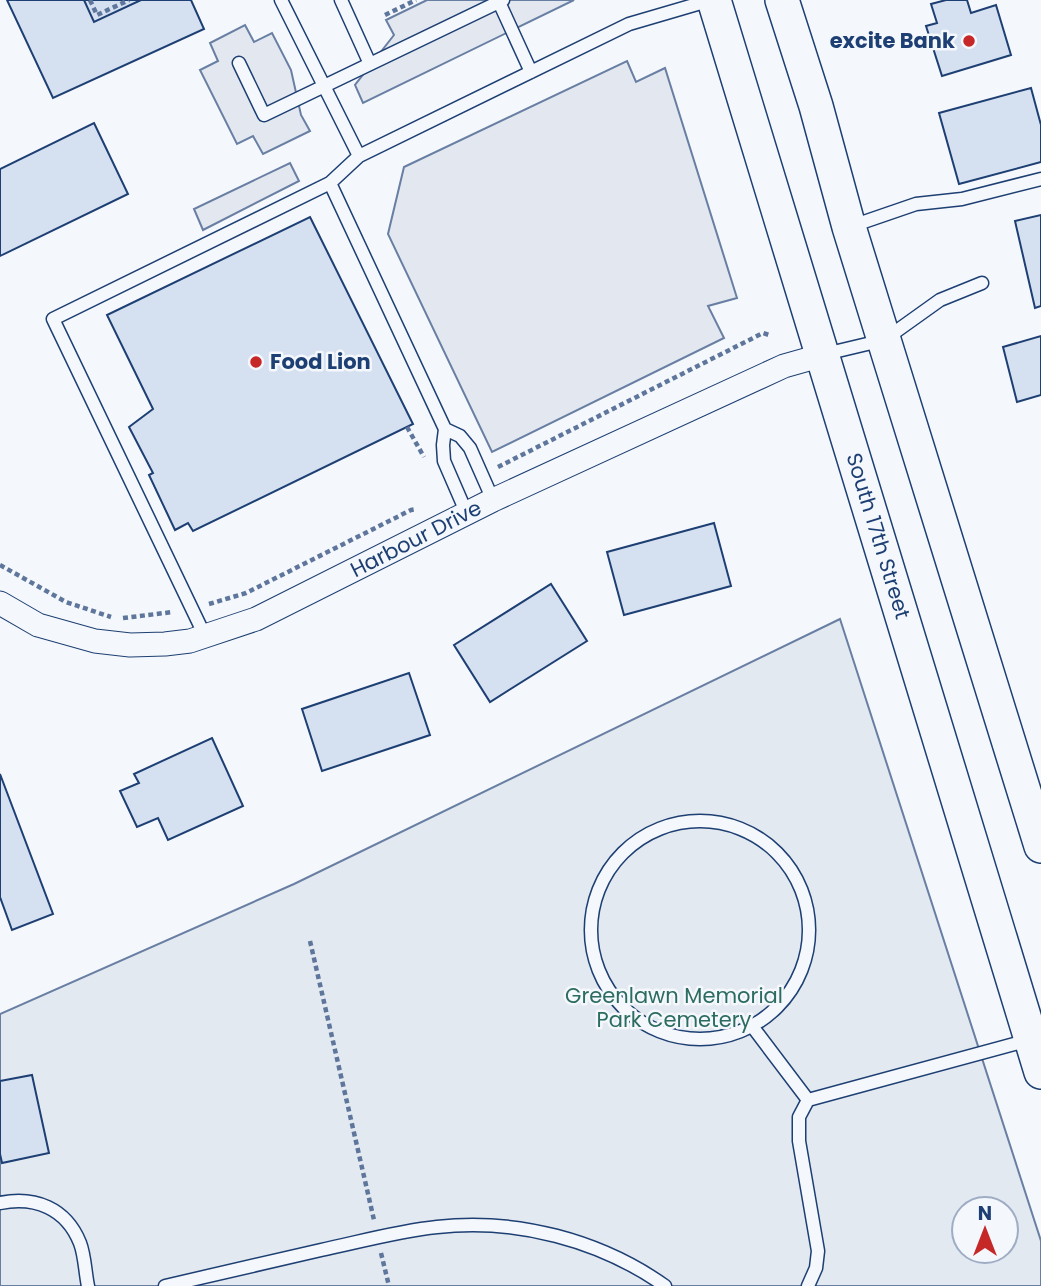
<svg xmlns="http://www.w3.org/2000/svg" width="1041" height="1286" font-family="Poppins,sans-serif">
  <style>
    .green { fill: #e3e9f0; stroke: #687fa3; stroke-width: 2; fill-rule: evenodd }
    .parking { fill: #e3e8f0; stroke: #687fa3; stroke-width: 2 }
    .building { fill: #d5e0f0; stroke: #1d3f73; stroke-width: 2 }
    .lines { fill: none; stroke-linecap: round; stroke-linejoin: round }
    .service-casing { stroke: #1d3f73; stroke-width: 15 }
    .minor-casing { stroke: #1d3f73; stroke-width: 25 }
    .secondary-casing { stroke: #1d3f73; stroke-width: 36 }
    .path { stroke: #5e769c; stroke-width: 4.5; stroke-dasharray: 5 3.5; stroke-linecap: butt }
    .service { stroke: #f4f7fb; stroke-width: 12 }
    .minor { stroke: #f4f7fb; stroke-width: 23 }
    .secondary { stroke: #f4f7fb; stroke-width: 33 }
    .poi-dot { fill: #c62828; stroke: #f4f7fb; stroke-width: 2.5 }
    .labels { text-anchor: middle; stroke-width: 5; stroke-linejoin: round; paint-order: stroke }
    .poi-label { font-size: 21px; font-weight: bold; fill: #1d3f73; stroke: #f4f7fb; text-anchor: end }
    .street-label { font-size: 21px; fill: #1d3f73; stroke: #f4f7fb }
    .park-label { font-size: 21px; fill: #2c6c60; stroke: #f4f7fb }
  </style>
  <rect width="100%" height="100%" fill="#f4f7fb"/>
  <path class="green" d="M840,619l201,622v45h-1041v-272l294,-130zM964,1209h42v42h-42z"/>
  <path class="parking" d="M427,0h147l-211,103 -8,-18 39,-50 -8,-15z
    M245,25l9,17 18,-9 19,37 10,45 9,16 -47,23 -10,-18 -16,8 -37,-74 18,-9 -8,-18z
    M627,61l9,21 29,-14 72,230 -29,8 16,32 -232,114 -104,-218 16,-67z
    M290,163l9,18 -96,49 -9,-21z"/>
  <path class="building" d="M7,0h77l10,22 47,-22h50l13,29 -151,69z
    M84,0h57l-47,22z
    M946,0h21l4,13 25,-8 15,50 -69,21 -16,-50 11,-3 -6,-19z
    M1031,88l10,37v37l-82,22 -20,-71z
    M94,123l34,71 -128,62v-87z
    M1041,215v91l-6,2 -20,-87z
    M310,217l103,207 -220,107 -5,-8 -13,7 -26,-55 4,-2 -24,-46 24,-18 -46,-94z
    M1041,336v59l-24,7 -14,-55z
    M714,523l17,63 -107,29 -17,-63z
    M551,584l36,57 -97,61 -36,-57z
    M409,673l21,62 -108,36 -20,-62z
    M212,738l31,68 -75,34 -10,-22 -21,9 -17,-36 19,-8 -5,-9z
    M0,774l53,140 -41,16 -12,-33z
    M32,1075l17,78 -47,10 -2,-9v-73z"/>
  <g class="lines">
    <g class="service-casing">
      <path id="service" d="M281,0l78,156
        M341,0l29,64
        M499,2l32,70
        M239,63l25,52 239,-115
        M852,226l64,-22 46,-5 79,-20
        M825,354l59,-14 56,-40 42,-17
        M445,429l15,7 10,12 23,52
        M467,514l-23,-53 -1,-16 2,-16 -115,-246 29,-27 270,-132 82,-24
        M205,636l-152,-317 277,-136
        M591 930a109 109 0 1 1 218 0a109 109 0 1 1-218 0Z
        M752,1026l56,74
        M0,1203c35,-7 66,5 80,40 5,13 5,29 8,43
        M165,1286c52,-12 104,-24 156,-36 38,-8 77,-19 116,-23 79,-9 163,13 228,59
        M808,1286l8,-18 2,-17 -19,-110v-24l9,-17 221,-60"/>
    </g>
    <g class="minor-casing">
      <path id="minor" d="M0,603l38,22 57,16 35,4 35,-1 25,-3 66,-22 237,-119 291,-134 39,-11"/>
    </g>
    <g class="secondary-casing">
      <path id="secondary" d="M714,0l327,1072
        M782,0l34,106 33,121 35,113 157,506"/>
    </g>
    <path class="path" d="M90,0l7,15 32,-15
      M385,15l31,-15
      M407,427l17,30
      M498,467l265,-134 6,2
      M0,565l66,37 45,15
      M209,604l37,-11 165,-83 6,-1
      M123,618l50,-6
      M310,941l64,279
      M381,1253l8,33"/>
    <use href="#service" class="service"/>
    <use href="#minor" class="minor"/>
    <use href="#secondary" class="secondary"/>
  </g>
  <g class="poi-dot">
    <circle cx="969" cy="41" r="7"/>
    <circle cx="256" cy="362" r="7"/>
  </g>
  <g class="labels">
    <g class="poi-label">
      <text x="955" y="48">excite Bank</text>
      <text x="270" y="369" text-anchor="start">Food Lion</text>
    </g>
    <g class="street-label">
      <text transform="translate(878 536) rotate(73)" y="7">South 17th Street</text>
      <text transform="translate(416 539) rotate(-27)" y="7">Harbour Drive</text>
    </g>
    <g class="park-label">
      <text x="674" y="1003">Greenlawn Memorial<tspan x="674" dy="24">Park Cemetery</tspan></text>
    </g>
  </g>
  <g transform="translate(985 1230)"><circle r="33" fill="#f4f7fb" stroke="#9eadc5" stroke-width="2"/>
  <path d="M0-5L12 26L0 18L-12 26Z" fill="#c62828"/>
  <text y="-10" font-size="19" font-weight="bold" text-anchor="middle" fill="#1d3f73">N</text>
  </g>
</svg>
